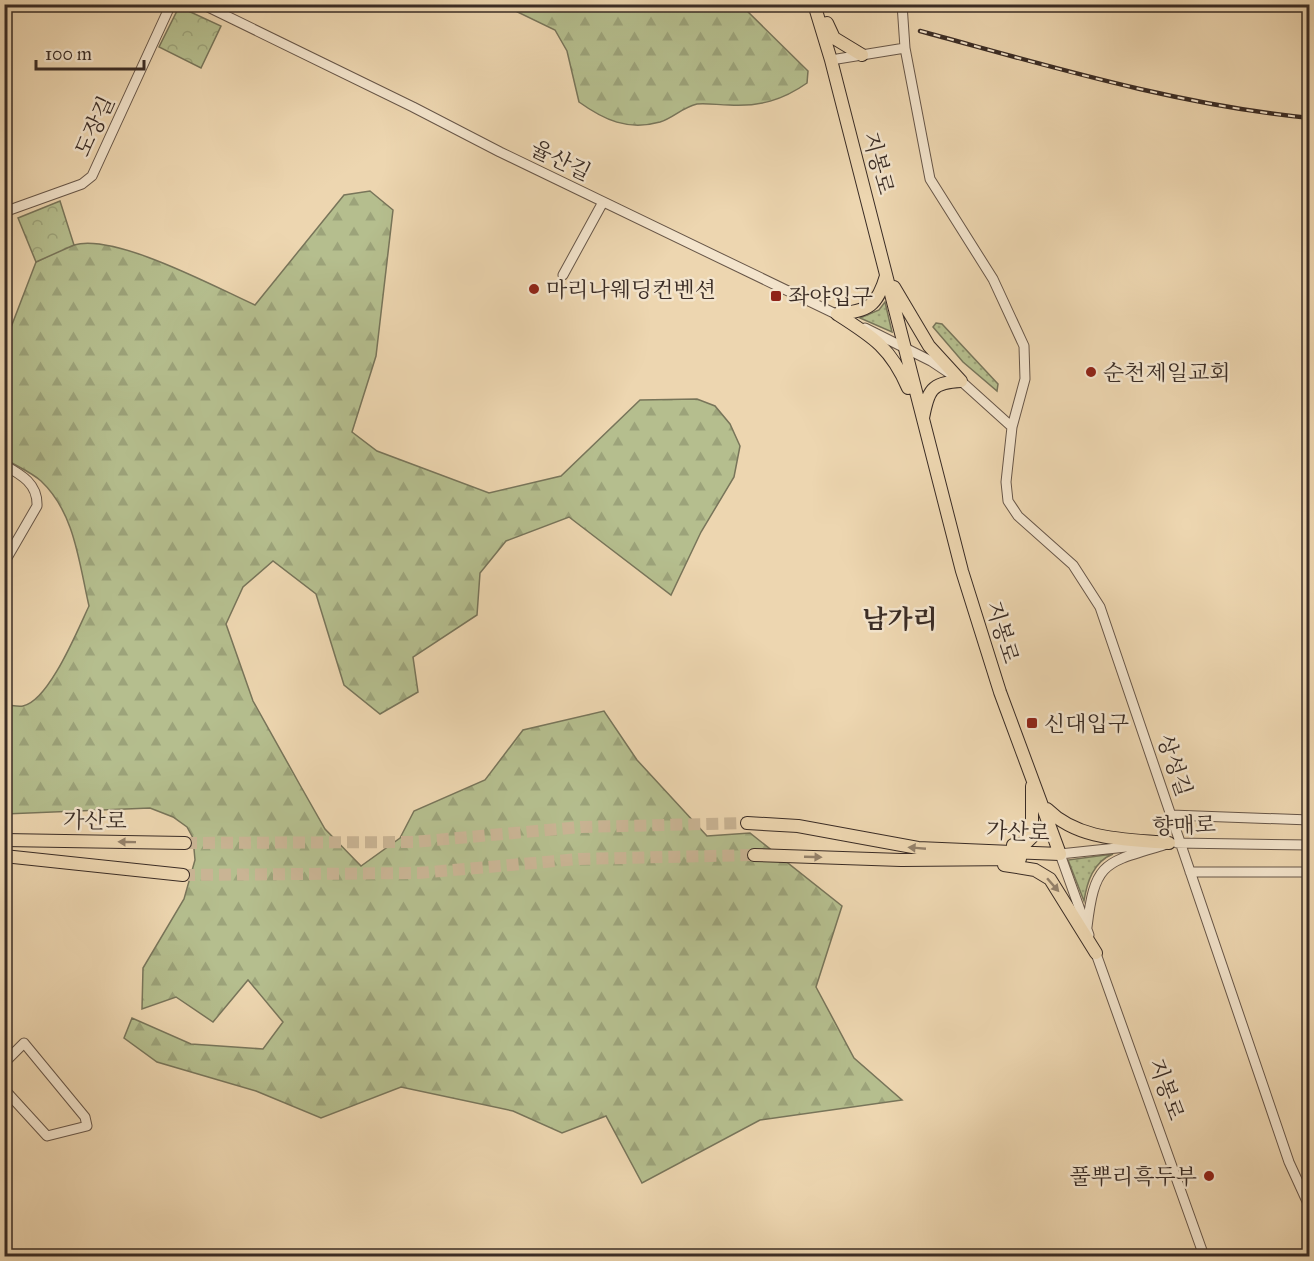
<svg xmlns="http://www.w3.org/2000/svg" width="1314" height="1261" font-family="'IM FELL Great Primer','Noto Serif KR',serif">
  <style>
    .grass { fill: url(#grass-dots); stroke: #78755a; stroke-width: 1.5 }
    .forest { fill: url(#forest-firs); stroke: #78755a; stroke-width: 1.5 }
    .park { fill: url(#park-crowns); stroke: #78755a; stroke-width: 1.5 }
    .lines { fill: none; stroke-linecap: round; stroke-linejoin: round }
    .major-tunnel { stroke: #c9b494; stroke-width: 12; stroke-dasharray: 12 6; stroke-linecap: butt }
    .minor-casing { stroke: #675648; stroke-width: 11 }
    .major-casing { stroke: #3a2c25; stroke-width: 14 }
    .minor { stroke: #f3e4cc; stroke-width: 9 }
    .major { stroke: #edd6b0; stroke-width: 12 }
    .rail-casing { stroke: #3a2c25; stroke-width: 4.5 }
    .rail { stroke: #f3e4cc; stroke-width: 2; stroke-dasharray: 7; stroke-linecap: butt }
    .oneway { fill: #94816a }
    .poi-dot { fill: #8f2418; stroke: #f3e4cc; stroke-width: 2 }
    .labels { text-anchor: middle; stroke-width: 5; stroke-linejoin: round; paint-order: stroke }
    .street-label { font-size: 22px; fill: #3a2c25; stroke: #f3e4cc }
    .poi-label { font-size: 22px; fill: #3a2c25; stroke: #f3e4cc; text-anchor: start }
    .quarter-label { font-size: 26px; font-weight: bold; fill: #3a2c25; stroke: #f3e4cc }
  </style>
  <defs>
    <pattern id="grass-dots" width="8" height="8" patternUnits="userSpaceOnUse" patternTransform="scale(1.5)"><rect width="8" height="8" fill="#b5be8e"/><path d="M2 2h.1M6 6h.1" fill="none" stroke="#9ca37a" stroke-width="1.8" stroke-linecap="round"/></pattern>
    <pattern id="forest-firs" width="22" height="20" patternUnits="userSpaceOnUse" patternTransform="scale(1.5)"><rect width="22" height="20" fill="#b5be8e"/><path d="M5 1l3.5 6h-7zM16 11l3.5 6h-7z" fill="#9ca37a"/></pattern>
    <pattern id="park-crowns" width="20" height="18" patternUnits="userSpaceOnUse" patternTransform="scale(1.5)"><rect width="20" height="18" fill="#b5be8e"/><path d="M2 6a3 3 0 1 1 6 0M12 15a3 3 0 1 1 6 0" fill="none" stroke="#9ca37a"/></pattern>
  </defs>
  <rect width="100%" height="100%" fill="#edd6b0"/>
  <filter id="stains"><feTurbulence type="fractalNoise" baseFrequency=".00333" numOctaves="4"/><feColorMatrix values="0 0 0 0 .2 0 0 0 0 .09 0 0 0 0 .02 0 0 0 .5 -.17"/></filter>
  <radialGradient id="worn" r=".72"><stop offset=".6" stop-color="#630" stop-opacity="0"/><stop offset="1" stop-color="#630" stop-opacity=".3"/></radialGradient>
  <path class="grass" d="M885,302l7,30 -32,-14 19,-8z
    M936,323l6,1 56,60 -1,7 -34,-29 -30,-35z
    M1113,854c-20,8 -26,28 -29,47l-16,-41z"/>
  <path class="forest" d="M503,5h238l67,66 -1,12c-24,17 -48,24 -78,22 -10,0 -22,-2 -32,-1 -14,3 -24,14 -37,18 -32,9 -56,-2 -81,-20l-12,-51 -12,-21z
    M370,191l23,19 -17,146 -24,76 25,19 112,42 72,-17 79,-76 57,-1 18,7 15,18 10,22 -6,31 -33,55 -30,63 -102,-78 -63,24 -26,32 -3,42 -64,42 5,35 -38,22 -36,-29 -28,-91 -43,-33 -30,26 -17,37 27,77 47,84 25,44 36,37 39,-28 14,-27 71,-31 38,-50 81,-19 33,49 70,76 43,-3 92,73 -26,81 38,71 48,42 -142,20 -118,63 -36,-67 -44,17 -49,-22 -112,-24 -80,31 -65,-27 -99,-29 -33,-24 8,-20 59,26 72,5 20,-27 -35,-42 -35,42 -37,-25 -34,12 1,-41 41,-69 11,-39 -2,-22 -6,-11 -14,-10 -23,-9 -145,6v-109c5,0 13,2 18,1 26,-5 55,-77 66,-100 -10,-43 -14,-93 -48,-125 -10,-9 -25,-15 -36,-22v-116l31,-81c12,-5 25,-14 38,-17 41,-12 141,42 181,60l89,-110z"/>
  <path class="park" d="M184,9l37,17 -20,42 -42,-21 18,-36z
    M60,201l14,44 -38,17 -18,-44z"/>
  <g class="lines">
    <path class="major-tunnel" d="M185,843l228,-1 168,-15 166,-4
      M183,875l236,-2 160,-14 175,-4"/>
    <g class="minor-casing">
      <path id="minor" d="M202,4l211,103 87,45 342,165
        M902,4l3,44 25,131 63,100 31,67 1,33 -13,48 -6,55 2,19 10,15 55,49 27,42 189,555 21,46
        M831,60l74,-12
        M4,212l78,-28 10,-8 79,-172
        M563,275l40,-73
        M865,328l66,33 30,20 51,46
        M4,465c18,10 34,19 33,41l-33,57
        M1171,815l139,5
        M1177,843l133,2
        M1190,872h120
        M1087,927c8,-66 17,-64 77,-82
        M1089,935l-29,-81 85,-9
        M1094,948l110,308
        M4,1063l20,-20 61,74 2,9 -40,10 -43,-47"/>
    </g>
    <g class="major-casing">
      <path id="major" d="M814,4l17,56 131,511 38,121 60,162
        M827,23l7,15 28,17
        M894,287l35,59 32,35
        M837,314c36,23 54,34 71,74
        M837,314c32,-3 40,-8 49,-38
        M923,418c5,-27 8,-36 38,-37
        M1047,809c32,32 79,30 122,34
        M747,823l51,3 120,22 142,6
        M4,840l181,3
        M1013,845l13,-2 6,-6v-51
        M754,855l147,5 119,-1
        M4,856l179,19
        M1004,865l31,5 15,9 46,74"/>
    </g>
    <use href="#minor" class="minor"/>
    <use href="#major" class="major"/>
    <g class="rail-casing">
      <path id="rail" d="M920,31c129,35 257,74 390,87"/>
    </g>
    <use href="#rail" class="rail"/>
  </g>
  <defs><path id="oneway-solid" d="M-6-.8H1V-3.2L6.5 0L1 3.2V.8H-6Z" transform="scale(1.5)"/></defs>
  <g class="oneway">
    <use href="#oneway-solid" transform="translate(127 842) rotate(-179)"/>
    <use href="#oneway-solid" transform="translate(917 848) rotate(-175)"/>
    <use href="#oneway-solid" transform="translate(813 857) rotate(2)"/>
    <use href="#oneway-solid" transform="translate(1053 885) rotate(49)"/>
  </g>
  <g class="poi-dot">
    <circle cx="534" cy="289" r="6"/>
    <rect x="770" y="290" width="12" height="12" rx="3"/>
    <circle cx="1091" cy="372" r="6"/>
    <rect x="1026" y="717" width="12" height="12" rx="3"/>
    <circle cx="1209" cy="1176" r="6"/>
  </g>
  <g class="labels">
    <g class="street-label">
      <text transform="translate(94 126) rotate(-65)" y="8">도장길</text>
      <text transform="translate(561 160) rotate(26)" y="8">율산길</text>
      <text transform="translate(879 163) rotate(75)" y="8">지봉로</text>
      <text transform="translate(1003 632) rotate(73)" y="8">지봉로</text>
      <text transform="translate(1175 765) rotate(71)" y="8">상성길</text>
      <text transform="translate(95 820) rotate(1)" y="8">가산로</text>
      <text transform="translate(1184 825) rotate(-2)" y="8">향매로</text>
      <text transform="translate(1018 831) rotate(3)" y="8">가산로</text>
      <text transform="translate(1167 1089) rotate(70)" y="8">지봉로</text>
    </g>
    <g class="poi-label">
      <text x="546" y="297">마리나웨딩컨벤션</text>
      <text x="788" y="304">좌야입구</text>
      <text x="1103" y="380">순천제일교회</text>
      <text x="1044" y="731">신대입구</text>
      <text x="1197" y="1184" text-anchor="end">풀뿌리흑두부</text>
    </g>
    <g class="quarter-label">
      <text x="900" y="628">남가리</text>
    </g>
  </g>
  <rect width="1314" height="1261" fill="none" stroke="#edd6b0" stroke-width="24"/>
  <rect x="6" y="6" width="1302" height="1249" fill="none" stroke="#3a2c25" stroke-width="3"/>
  <rect x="12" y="12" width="1290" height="1237" fill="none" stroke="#3a2c25" stroke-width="1.5"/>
  <path d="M36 60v9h108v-9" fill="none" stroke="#3a2c25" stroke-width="3"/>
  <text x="45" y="60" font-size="18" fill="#3a2c25" stroke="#f3e4cc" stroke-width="4.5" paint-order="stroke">100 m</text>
  <rect width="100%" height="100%" filter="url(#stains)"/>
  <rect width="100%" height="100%" fill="url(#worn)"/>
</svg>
